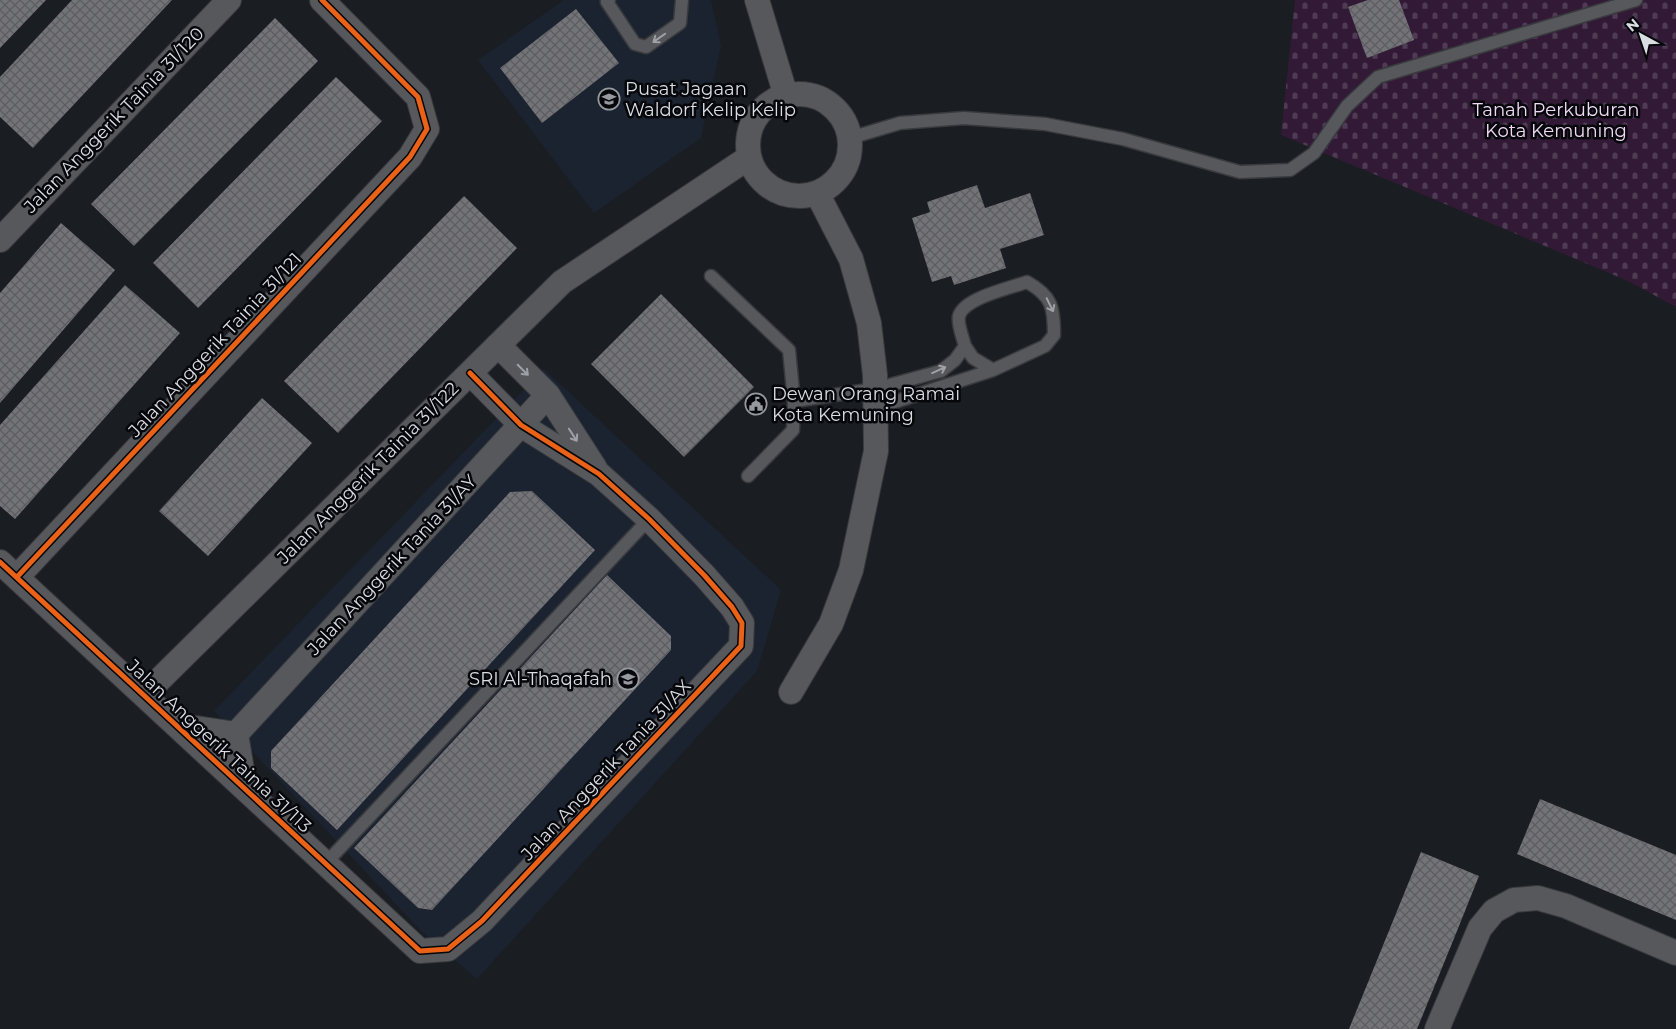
<svg xmlns="http://www.w3.org/2000/svg" width="1676" height="1029" font-family="Montserrat,sans-serif">
  <style>
    .built { fill: #1c2330 }
    .cemetery { fill: url(#cemetery-stones) }
    .building { fill: url(#building-cross-hatch) }
    .lines { fill: none; stroke-linecap: round; stroke-linejoin: round }
    .lane-casing { stroke: #383a3d; stroke-width: 15 }
    .street-casing { stroke: #383a3d; stroke-width: 26 }
    .lane { stroke: #56585c; stroke-width: 12 }
    .street { stroke: #56585c; stroke-width: 24 }
    .cycleway-casing { stroke: #05070a; stroke-width: 8 }
    .cycleway { stroke: #ea6118; stroke-width: 5 }
    .oneway { stroke: #9ea1a6 }
    .labels { text-anchor: middle; stroke-width: 5; stroke-linejoin: round; paint-order: stroke }
    .poi-label { font-size: 18px; fill: #d9dde2; stroke: #05070a; text-anchor: start }
    .park-label { font-size: 18px; fill: #f3d9f7; stroke: #05070a }
    .street-label { font-size: 18px; fill: #d9dde2; stroke: #05070a }
  </style>
  <defs>
    <pattern id="cemetery-stones" width="16" height="16" patternUnits="userSpaceOnUse" patternTransform="scale(1.25)"><rect width="16" height="16" fill="#321a37"/><path d="M2 7V4a2 2 0 0 1 4 0v3zM10 15v-3a2 2 0 0 1 4 0v3z" fill="#4f3b54"/></pattern>
    <pattern id="building-cross-hatch" width="8" height="8" patternUnits="userSpaceOnUse" patternTransform="scale(1.25)"><rect width="8" height="8" fill="#737378"/><path d="M0 0l8 8M0 8l8-8" fill="none" stroke="#5c5d61"/></pattern>
  </defs>
  <rect width="100%" height="100%" fill="#1a1d21"/>
  <path class="built" d="M564,0h147l10,46 -20,92 -107,75 -116,-153z
    M544,369l237,221 -24,81 -280,308 -53,-45 -210,-223z"/>
  <path class="cemetery" d="M1295,0h381v307l-48,-26 -347,-146z"/>
  <path class="building" d="M0,0h46l-46,48z
    M72,0h100l-139,148 -33,-31v-40z
    M1368,0h31l15,40 -47,18 -19,-51z
    M576,9l43,54 -77,60 -42,-55z
    M275,18l43,43 -184,185 -43,-42z
    M336,77l46,44 -184,187 -45,-45z
    M977,185l8,23 45,-15 14,42 -44,14 6,19 -52,17 -3,-9 -19,6 -20,-64 18,-6 -3,-10z
    M464,196l53,52 -179,185 -54,-52z
    M61,223l54,47 -115,133v-110z
    M125,285l55,48 -165,186 -15,-13v-81z
    M661,294l93,93 -70,70 -93,-93z
    M262,398l50,45 -104,113 -49,-45z
    M532,491l63,59 -258,280 -66,-62v-17l239,-259z
    M607,575l64,61v14l-239,260 -14,-2 -64,-60z
    M1540,799l136,56v65l-159,-66z
    M1421,852l58,24 -24,60 -38,93h-68z"/>
  <g class="lines">
    <g class="lane-casing">
      <path id="lane" d="M609,0l-2,2 28,42 11,3 34,-24 2,-23
        M850,138l50,-15 64,-5 81,6 78,15 117,33 50,-2 24,-17 33,-47 31,-29 258,-77
        M711,276l78,74 5,51 -1,29 -45,46
        M965,346l8,12 20,12
        M794,401l81,-12 66,-18 14,-11 10,-14c-2,-8 -8,-22 -6,-30 5,-18 51,-28 68,-34 25,14 27,25 27,53l-9,11 -52,24 -117,38
        M326,863l323,-344"/>
    </g>
    <g class="street-casing">
      <path id="street" d="M757,0l29,96
        M748 145a51 51 0 1 1 102 0a51 51 0 1 1-102 0Z
        M0,240l229,-240
        M498,345l50,50 47,73
        M0,562l420,389 28,-2 34,-28 259,-275 1,-23 -10,-16 -28,-32 -55,-56 -50,-45 -78,-49 -51,-52
        M17,577l393,-420 17,-28 -9,-32 -96,-97
        M791,692l40,-68 20,-54 25,-119 -1,-76 -6,-52 -18,-64 -34,-66
        M144,695l418,-413 186,-124
        M176,725l60,9
        M236,734l312,-339
        M236,734l9,54
        M1437,1029l43,-101 14,-17 20,-11 24,-2 28,8 110,47"/>
    </g>
    <use href="#lane" class="lane"/>
    <use href="#street" class="street"/>
    <g class="cycleway-casing">
      <path id="cycleway" d="M0,562l420,389 28,-2 34,-28 259,-275 1,-23 -10,-16 -28,-32 -55,-56 -50,-45 -78,-49 -51,-52
        M17,577l393,-420 17,-28 -9,-32 -96,-97"/>
    </g>
    <use href="#cycleway" class="cycleway"/>
  </g>
  <defs><path id="oneway-shaft" d="M-6 0H5M1.5-3L5.5 0L1.5 3" fill="none" stroke-width="1.6" stroke-linecap="round" stroke-linejoin="round" transform="scale(1.25)"/></defs>
  <g class="oneway">
    <use href="#oneway-shaft" transform="translate(659 38) rotate(145)"/>
    <use href="#oneway-shaft" transform="translate(1050 305) rotate(64)"/>
    <use href="#oneway-shaft" transform="translate(523 370) rotate(45)"/>
    <use href="#oneway-shaft" transform="translate(939 370) rotate(-24)"/>
    <use href="#oneway-shaft" transform="translate(573 435) rotate(57)"/>
  </g>
  <defs>
    <g id="school-ring" transform="scale(1.125)"><circle r="9.5" fill="#05070a" stroke="#969a9e" stroke-width="1.5"/><path d="M0-5L7-2L0 1L-7-2ZM-4 1L0 2.5L4 1V4Q0 6-4 4Z" fill="#969a9e"/></g>
    <g id="civic-ring" transform="scale(1.125)"><circle r="9.5" fill="#05070a" stroke="#969a9e" stroke-width="1.5"/><path d="M-.6-6.5H3V-4.5H.6V-3L4-1V1h2V6H-6V1h2V-1L-.6-3ZM-1.2 2.5V6h2.4V2.5Z" fill="#969a9e"/></g>
  </defs>
  <g fill-rule="evenodd">
    <use href="#school-ring" x="609" y="99"/>
    <use href="#civic-ring" x="756" y="404"/>
    <use href="#school-ring" x="628" y="679"/>
  </g>
  <g class="labels">
    <g class="poi-label">
      <text x="625" y="95">Pusat Jagaan<tspan x="625" dy="21">Waldorf Kelip Kelip</tspan></text>
      <text x="772" y="400">Dewan Orang Ramai<tspan x="772" dy="21">Kota Kemuning</tspan></text>
      <text x="612" y="685" text-anchor="end">SRI Al-Thaqafah</text>
    </g>
    <g class="park-label">
      <text x="1556" y="116">Tanah Perkuburan<tspan x="1556" dy="21">Kota Kemuning</tspan></text>
    </g>
    <g class="street-label">
      <text transform="translate(114 120) rotate(-46)" y="6">Jalan Anggerik Tainia 31/120</text>
      <text transform="translate(215 345) rotate(-47)" y="6">Jalan Anggerik Tainia 31/121</text>
      <text transform="translate(368 473) rotate(-45)" y="6">Jalan Anggerik Tainia 31/122</text>
      <text transform="translate(392 565) rotate(-47)" y="6">Jalan Anggerik Tania 31/AY</text>
      <text transform="translate(219 746) rotate(43)" y="6">Jalan Anggerik Tainia 31/113</text>
      <text transform="translate(606 770) rotate(-47)" y="6">Jalan Anggerik Tania 31/AX</text>
    </g>
  </g>
  <g transform="translate(1641 35) rotate(320)" stroke="#05070a" stroke-width="4" paint-order="stroke">
  <path d="M0-4L9 19L0 12L-9 19Z" fill="#d9dde2"/>
  <text y="-8" font-size="14" font-weight="bold" text-anchor="middle" fill="#d9dde2">N</text>
  </g>
</svg>
